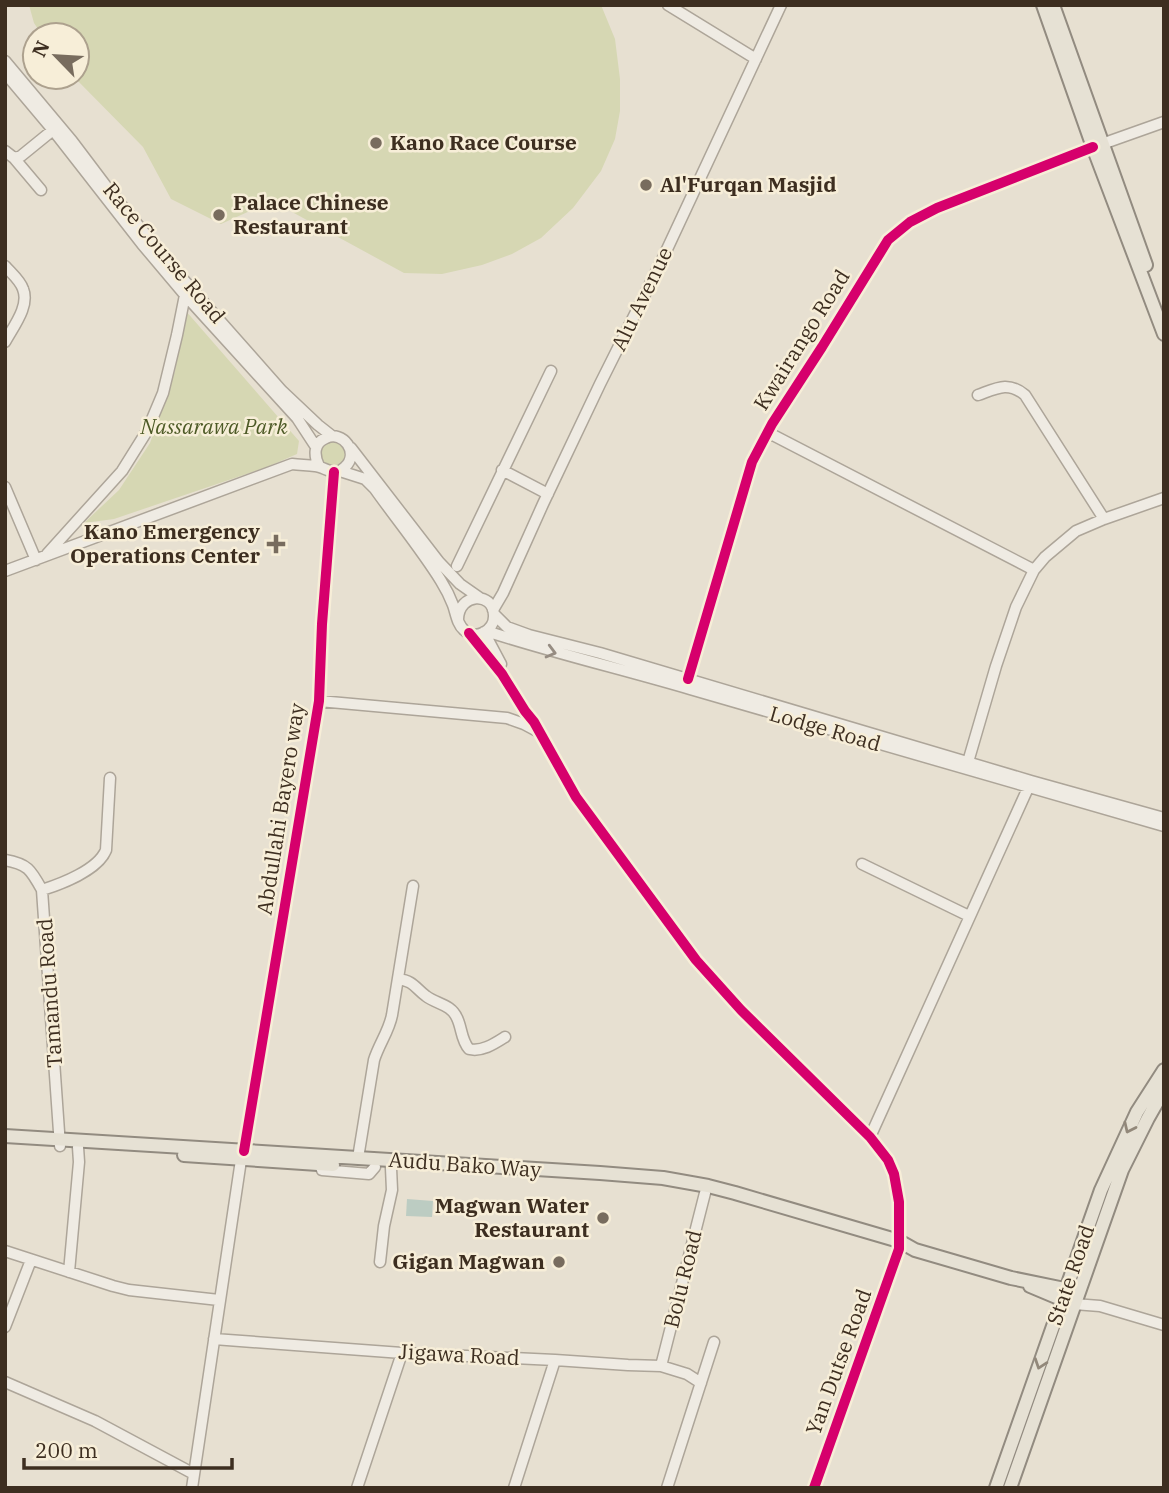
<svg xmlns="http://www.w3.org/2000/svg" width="1169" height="1493" font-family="'IBM Plex Serif',serif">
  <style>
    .green { fill: #d6d7b3 }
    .water { fill: #bcccc2 }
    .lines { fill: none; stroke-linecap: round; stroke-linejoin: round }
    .minor-casing { stroke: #ada599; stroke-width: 13 }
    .major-casing { stroke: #928b80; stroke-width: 16 }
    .minor { stroke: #efebe3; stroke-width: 10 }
    .major { stroke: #e6e1d4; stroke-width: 12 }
    .cycleway-casing { stroke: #f7eed8; stroke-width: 15 }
    .cycleway { stroke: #d6006c; stroke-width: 10 }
    .oneway { stroke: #968c82 }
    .oneway2 { stroke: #92887a }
    .poi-dot { fill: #786c5e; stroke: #f7eed8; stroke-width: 2.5 }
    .labels { text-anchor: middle; stroke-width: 5; stroke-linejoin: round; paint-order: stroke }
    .poi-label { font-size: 21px; font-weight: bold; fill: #3d2e20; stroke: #f7eed8; text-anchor: start }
    .street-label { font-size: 21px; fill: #3d2e20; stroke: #f7eed8 }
    .park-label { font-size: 21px; font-style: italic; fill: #4d5a26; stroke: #f7eed8 }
  </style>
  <rect width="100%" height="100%" fill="#e7e0d1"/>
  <path class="green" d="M29,5h572l14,34 5,40v32l-5,28 -14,32 -28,37 -32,30 -29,16 -30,11 -40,9 -38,-1 -132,-72 -51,23 -50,-25 -28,-52 -69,-70h3v-42h-35l-8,-12z
    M185,310l114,131 -2,13 -30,13 -153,52 -30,4 35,-33 31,-47 25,-72z
    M319 454a14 14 0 1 1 28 0a14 14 0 1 1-28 0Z"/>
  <path class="water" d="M407,1199l26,2 -1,16 -26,-1z"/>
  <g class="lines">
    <g class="minor-casing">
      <path id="minor" d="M668,5l88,54
        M5,61l67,80 37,49 66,80 107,121 36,34 14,11
        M5,73l48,57 89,114 43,51 112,123 19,29
        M1102,144l62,-22
        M5,151l9,7 7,-2 32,-26
        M14,158l27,32
        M5,266c6,7 15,14 18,23 7,17 -10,38 -18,53
        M978,395c19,-7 30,-14 47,0l79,124
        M767,432l267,138
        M351,448l88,114 21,22 20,14
        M502,470l46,24
        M340,471l25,8 10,10c22,31 46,60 66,92 5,8 9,16 12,24 3,8 4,19 11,25 11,11 31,1 30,-15 -1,-24 -35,-22 -36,4
        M5,487l31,73
        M47,554l75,-83 25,-40 16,-38 14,-58 8,-40
        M457,566l94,-195
        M5,571l287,-107c8,1 15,1 23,2 11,1 19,12 30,1 15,-14 -2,-37 -19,-29 -13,5 -12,18 -7,28
        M493,610l10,-17 40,-89 57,-120 62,-124 119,-255
        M494,614l13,13 22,8 71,18 431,128 133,37
        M486,631c68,22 136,38 204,58 158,47 316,92 474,137
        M484,632l17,32
        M469,633l33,41 23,37 9,11 42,75 120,163 45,50 129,127 18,23 6,14 5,28v47l-85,239
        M688,679l64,-217 20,-38 50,-77 66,-107 22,-18 27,-14 156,-61
        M319,701l188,17 17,6 15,8
        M968,762l28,-96 20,-59 18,-37 11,-13 31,-26 28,-12 60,-21
        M5,860c23,4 26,10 37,30l18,256
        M862,864l107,52
        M42,890c19,-6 56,-20 64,-40l4,-72
        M398,979c16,2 17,9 28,17 10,8 25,8 31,22 5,10 4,22 12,31 13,3 25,-5 36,-12
        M870,1137l158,-349
        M244,1151l75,-450 3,-77 12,-152
        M358,1158l16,-98c5,-16 15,-29 18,-45l21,-129
        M320,1164l2,6 47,4 6,-7
        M5,1251l108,35 16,4 90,10
        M380,1262l4,-36 8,-36 -1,-22
        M69,1272l10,-110 -1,-15
        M1074,1304l26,2 64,19
        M5,1327l26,-67
        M214,1339l188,14 153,7 73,5 33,1 26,8 14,9
        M661,1366l44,-173
        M5,1382l90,39 99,53
        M192,1488l49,-328
        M357,1488l45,-135
        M514,1488l41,-128
        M667,1488l47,-146"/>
    </g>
    <g class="major-casing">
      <path id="major" d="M1043,5l50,142 71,187
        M1053,5l93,260
        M5,1136l595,37 63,5 45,8 27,7 164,48 16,9 96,28 68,14
        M184,1155l149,10
        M1030,1286l38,16
        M996,1488l105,-298 36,-78 27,-42
        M1010,1488l112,-318 26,-52 16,-28"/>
    </g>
    <use href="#minor" class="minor"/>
    <use href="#major" class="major"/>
    <g class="cycleway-casing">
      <path id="cycleway" d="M469,633l33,41 23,37 9,11 42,75 120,163 45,50 129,127 18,23 6,14 5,28v47l-85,239
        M688,679l64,-217 20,-38 50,-77 66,-107 22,-18 27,-14 156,-61
        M244,1151l75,-450 3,-77 12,-152"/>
    </g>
    <use href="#cycleway" class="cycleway"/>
  </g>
  <defs><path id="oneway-chevron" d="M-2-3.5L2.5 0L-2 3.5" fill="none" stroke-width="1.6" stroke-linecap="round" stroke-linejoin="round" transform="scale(1.75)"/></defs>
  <use class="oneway" href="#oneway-chevron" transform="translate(551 652) rotate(15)"/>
  <g class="oneway2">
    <use href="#oneway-chevron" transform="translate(1129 1128) rotate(115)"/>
    <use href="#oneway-chevron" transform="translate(1040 1364) rotate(109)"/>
  </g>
  <g class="poi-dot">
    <circle cx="376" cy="143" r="7"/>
    <circle cx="646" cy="185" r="7"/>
    <circle cx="219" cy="215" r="7"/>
    <path d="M272.5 533.5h7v7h7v7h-7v7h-7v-7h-7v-7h7z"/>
    <circle cx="603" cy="1218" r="7"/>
    <circle cx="559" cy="1262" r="7"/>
  </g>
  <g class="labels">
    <g class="poi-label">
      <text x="390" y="150">Kano Race Course</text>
      <text x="660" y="192">Al'Furqan Masjid</text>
      <text x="233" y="210">Palace Chinese<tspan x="233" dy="24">Restaurant</tspan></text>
      <text x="260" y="539" text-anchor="end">Kano Emergency<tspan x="260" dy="24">Operations Center</tspan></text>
      <text x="589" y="1213" text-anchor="end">Magwan Water<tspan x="589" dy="24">Restaurant</tspan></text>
      <text x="545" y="1269" text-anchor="end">Gigan Magwan</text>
    </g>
    <g class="street-label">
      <text transform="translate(164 253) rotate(50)" y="7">Race Course Road</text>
      <text transform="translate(642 299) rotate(-64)" y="7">Alu Avenue</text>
      <text transform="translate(802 340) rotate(-58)" y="7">Kwairango Road</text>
      <text transform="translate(825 729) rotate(16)" y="7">Lodge Road</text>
      <text transform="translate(281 809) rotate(-81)" y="7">Abdullahi Bayero way</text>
      <text transform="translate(50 993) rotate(-94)" y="7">Tamandu Road</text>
      <text transform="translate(465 1165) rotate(4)" y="7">Audu Bako Way</text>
      <text transform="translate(1071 1275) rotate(-71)" y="7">State Road</text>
      <text transform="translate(683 1279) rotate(-76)" y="7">Bolu Road</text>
      <text transform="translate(459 1355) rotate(3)" y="7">Jigawa Road</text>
      <text transform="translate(839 1362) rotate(-70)" y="7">Yan Dutse Road</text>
    </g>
    <g class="park-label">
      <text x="214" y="434">Nassarawa Park</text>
    </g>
  </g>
  <rect width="1169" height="1493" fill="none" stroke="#3d2e20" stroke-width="14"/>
  <g transform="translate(56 56) rotate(295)"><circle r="33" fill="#f7eed8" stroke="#ada18e" stroke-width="2"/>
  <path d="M0-5L12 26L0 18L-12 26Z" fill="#786c5e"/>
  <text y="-10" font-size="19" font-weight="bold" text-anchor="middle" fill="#3d2e20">N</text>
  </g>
  <path d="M24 1458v10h208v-10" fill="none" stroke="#3d2e20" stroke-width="3.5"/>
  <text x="35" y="1458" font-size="21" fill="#3d2e20" stroke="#f7eed8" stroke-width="5" paint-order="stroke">200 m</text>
</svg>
